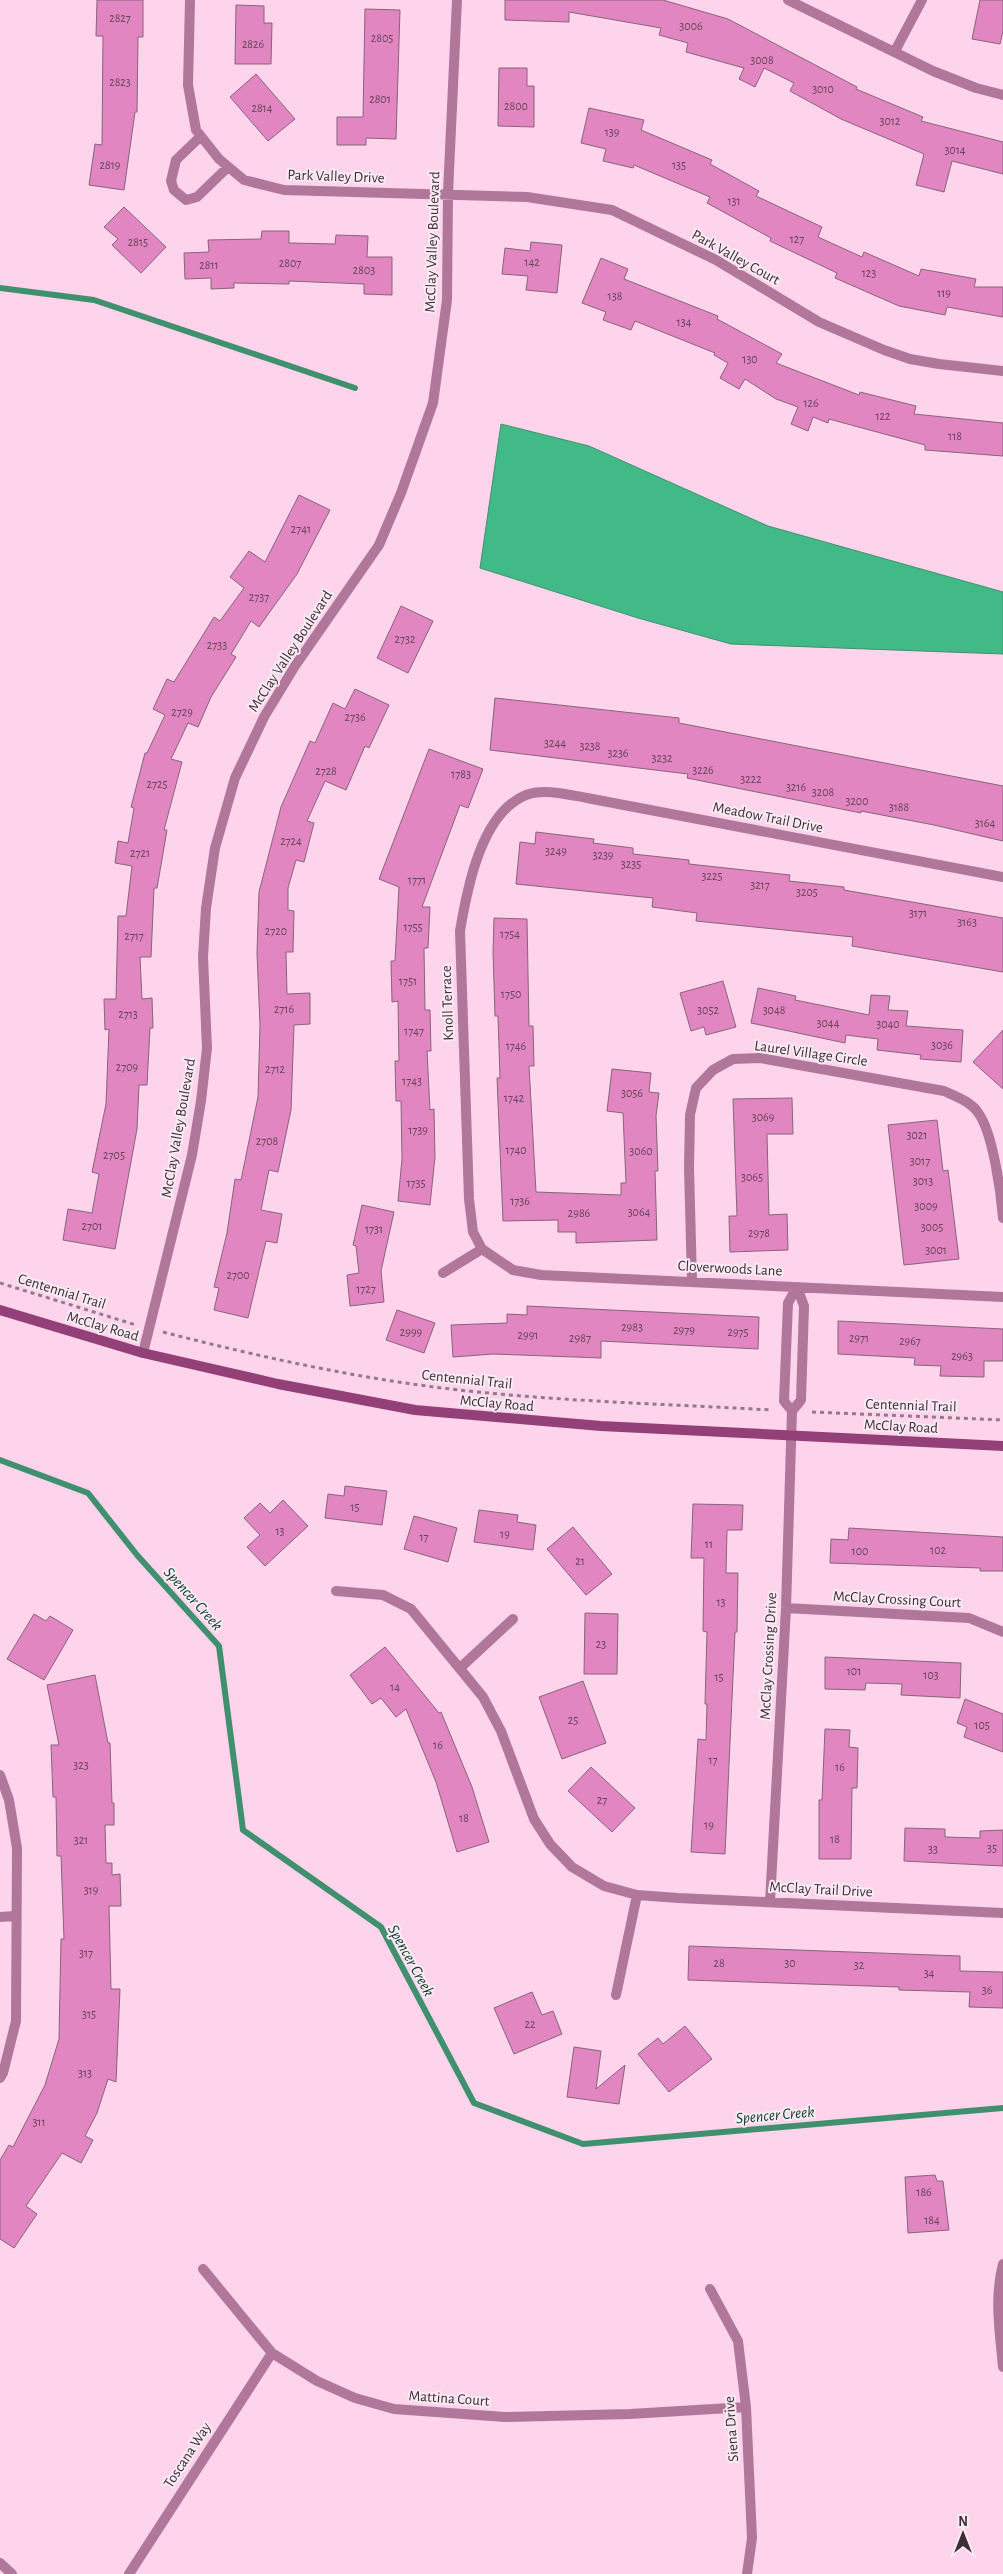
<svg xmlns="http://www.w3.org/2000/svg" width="1003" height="2574" font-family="'Alegreya Sans',sans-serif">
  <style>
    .water { fill: #41ba87; stroke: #40906f }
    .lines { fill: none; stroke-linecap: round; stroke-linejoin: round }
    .stream { stroke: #40906f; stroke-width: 6 }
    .building { fill: #e186c0; stroke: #87647a }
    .path { stroke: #947989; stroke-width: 3; stroke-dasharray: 4 4; stroke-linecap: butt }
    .street { stroke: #b0779b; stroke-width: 10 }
    .secondary { stroke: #934078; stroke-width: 10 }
    .labels { text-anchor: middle; stroke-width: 4; stroke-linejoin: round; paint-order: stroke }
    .number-label { font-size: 12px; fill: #664459 }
    .street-label { font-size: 15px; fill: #3d2e37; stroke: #faeaf3 }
    .water-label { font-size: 16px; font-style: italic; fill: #10422d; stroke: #faeaf3 }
  </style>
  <rect width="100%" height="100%" fill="#fdd4ec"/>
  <path class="water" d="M501,424l88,22 179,80 235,66v62l-272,-10 -93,-26 -158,-50z"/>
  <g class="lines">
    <path class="stream" d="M0,288l94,12 261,88
      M0,1460l88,33 49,62 82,91 24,184 138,97 93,176 109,41 420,-36"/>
  </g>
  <path class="building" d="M97,0h46v37h-5l-1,75h-2l-11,78 -35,-5 6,-41 7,1 1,-109h-7z
    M505,0h158l65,19 129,68 -1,2 67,28 -2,4 82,21v32l-51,-13 -8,31 -28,-7 8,-31 -83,-35 -51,-28 4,-8 -30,-15 -9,19 -16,-8 5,-11 -58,-16 2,-9 -29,-8 2,-7 -92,-16v10l-64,-2z
    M980,0h23v31l-3,13 -28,-5z
    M236,5l28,1v17h8l-1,41h-36z
    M365,9l35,1 -4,129 -30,-1v7h-29v-28h26z
    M499,68h28v18h7v41l-36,-1z
    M256,74l39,45 -27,22 -38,-44z
    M589,108l55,12 -3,10 71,30 -2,4 49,27 -3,5 66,31 -4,10 44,20 2,-5 55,24 2,-7 55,10 -2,8h29v30l-56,-10 -2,8 -46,-9 -64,-28 2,-5 -67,-32 1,-3 -64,-35 3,-6 -76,-32 -1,3 -30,-7 3,-12 -25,-6z
    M124,207l42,40 -25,26 -29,-28 6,-6 -14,-12z
    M262,231h27v12l46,1 1,-9 32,1 -1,21h25v38l-28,-1v-10l-75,-3v3l-55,-1v5l-23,1v-11l-26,1 -1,-26 25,-1 -1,-12 53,-1z
    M531,242l31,3 -5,48 -31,-3 2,-14 -26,-2 3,-26 25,3z
    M601,258l27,11 -4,10 94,37 -1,3 65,35 -6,9 83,32 1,-3 56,14 -2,8 89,9v33l-78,-6v-5l-96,-26 -1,4 -15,-6 -5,14 -17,-7 7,-17 -22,-8 -31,-20 -6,10 -19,-11 8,-15 -14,-8 1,-2 -80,-32 -4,9 -28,-10 3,-8 -24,-9z
    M299,495l31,15 -33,64 -38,53 -8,-6 -20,33 5,3 -25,40 -13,30 -10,-4 -17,36 11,3 -18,68h3l-10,58h-3l-3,69h-11l2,42 10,-1 1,30h-3l-3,57h-8l-2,44 -22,120 -52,-9 5,-31 24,4 7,-39 -7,-2 14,-68 3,-75 -4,1 -1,-31h12l2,-83h8l6,-50 -17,-3 3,-22 10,2 6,-35 -3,-1 14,-54h2l18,-38 -12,-6 14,-30 7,3 40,-65 6,4 24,-33 -14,-11 19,-26 16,11z
    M401,606l32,15 -25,52 -31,-15z
    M355,689l34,16 -20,43 -4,-2 -19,44 -21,-9 -18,40 7,2 -10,39 -8,-2 -8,28v22l6,1 -1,41h-7l1,42 23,-1v31l-16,1 -3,85 -13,62 -9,-2 -8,40 21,4 -5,29 -11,-2 -18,77 -34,-8 5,-22 -5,-1 13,-54 8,-54 6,1 17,-83 2,-72 -3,-72 2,-61 22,-85 29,-66 5,2 18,-40 12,6z
    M495,698l184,20v5l324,63v55l-69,-16 -73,-14v2l-174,-35 1,-4 -198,-24z
    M429,749l54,20 -15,39 -8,-3 -38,102h8l-2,41h-4l1,62h5l1,41h-4l3,59 4,-1 1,48 -5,48 -32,-4 4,-42 -1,-58h-5l-1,-40h4l-1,-60 -6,1 -1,-41h4l4,-74 -20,-8z
    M536,832l58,7 -1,4 40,5v6l56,6v4l101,11 -1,6 55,6v3l159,28v54l-151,-26 1,-9 -157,-16 1,-8 -45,-6 1,-9 -137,-14 4,-42 15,2z
    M494,918l33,1 2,107h4l1,40h-5l7,126 85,3v-12h5l-3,-70 -16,-2 5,-42 39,4 -2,19 10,1 -3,23 2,55h-3l2,69 -81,3v-11h-18v-12l-55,1 -6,-143h3l-2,-62h-3l-2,-64z
    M723,981l13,46 -30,8 -2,-8 -13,4 -11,-38z
    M758,988l38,8 -1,4 74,15 2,-20 19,1 -2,14 20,1 -2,15 57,4 -2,32 -41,-3 1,-4 -44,-5 1,-11 -32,-4 -1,8 -94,-20z
    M1003,1030v59l-30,-27z
    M792,1098l1,36h-26l2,81 18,-1 1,36 -58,2 -1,-36h8l-4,-117z
    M937,1120l6,51 5,-1 11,89 -55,6 -16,-140z
    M362,1205l32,7 -13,59 3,31 -34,4 -3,-31 12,-2 -3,-27 -3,-1z
    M527,1306l232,11 -1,32 -157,-8v17l-108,-4 -40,3 -2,-32 56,-2v-9l20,1z
    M397,1310l38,13 -11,30 -38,-13z
    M838,1321l165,8v32h-19v16l-44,-1 1,-10 -27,-1 1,-7 -77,-4z
    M345,1486l42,5 -5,34 -57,-7 3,-24 16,2z
    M283,1500l25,26 -43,40 -18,-19 13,-12 -16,-17 16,-15 10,10z
    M693,1504l50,1 -1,25h-15l-1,43h12l-1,59h-2l-10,222 -34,-2 7,-113 8,1 1,-36h-2l2,-72 -4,-1 1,-73h-13z
    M479,1510l39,5 -1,7 19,3 -3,25 -59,-8z
    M414,1516l43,12 -9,34 -44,-13z
    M573,1527l39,47 -26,21 -39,-46z
    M849,1528l154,9v34h-23v-3l-150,-5 1,-24 17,1z
    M585,1613l33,1 -1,60h-33z
    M34,1614l12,7 4,-5 23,14 -29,50 -37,-21z
    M385,1647l54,66 2,-1 31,75 17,55 -32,10 -21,-70 -30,-73 -10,8 -15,-19 -9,6 -22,-29z
    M825,1657l136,6 -1,35 -59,-3 1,-11 -36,-1 -1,7 -40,-1z
    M95,1675l13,68h2l2,60h2v22h-9l1,38h6v12l8,-1 1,32h-12l2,83h9l-4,93 -8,-3 -11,34 -12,23 8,4 -12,23 -19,-10 -36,53 11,8 -23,34 -14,-9v-79l9,-15 4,2 32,-62 14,-46 2,-100h3l-3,-83h-4l-1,-59h-3l-2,-52h8l-12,-60z
    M583,1681l23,62 -44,16 -23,-62z
    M965,1699l38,15v38l-39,-15 3,-10 -10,-4z
    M825,1729l25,1 -1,17 9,1 -1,40h-5l-1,71h-32v-59h3z
    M591,1767l44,41 -23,24 -44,-41z
    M905,1828l40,1v8l35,1v-7l23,-1v36l-99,-5z
    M689,1946l271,10v15l43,1v36l-34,-1 1,-15 -71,-2v-3l-211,-7z
    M532,1992l10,23 11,-4 9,23 -48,20 -20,-46z
    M685,2026l27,33 -43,33 -31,-38 20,-16 5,6z
    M574,2047l27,4 -5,38 29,-24 -6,39 -52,-7z
    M935,2175l2,6h6l6,49 -41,3 -3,-56z"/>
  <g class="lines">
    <path class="path" d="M0,1283l136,42
      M163,1332c82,21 165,40 249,52 119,17 239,19 359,26
      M812,1412l191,8"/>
    <path class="street" d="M190,0l-2,85 8,45 23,29 25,21 40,10 243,7 85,13 104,50 103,62 65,28 26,9 29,5 64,7
      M788,0l145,71 43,17 27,7
      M895,51l27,-51
      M200,137l-24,23 -5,21 3,9 12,10 11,-3 31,-30
      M1003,877l-416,-79c-18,-3 -43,-10 -61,-3 -45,18 -59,94 -66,136l9,268 4,33 9,17 31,21 28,5 462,22
      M443,1273l39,-24
      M692,1280l-3,-112 1,-53 6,-27 17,-18 20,-11 27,-1 184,33c11,5 28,11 35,23 14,20 22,79 24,104
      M143,1353l49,-198 9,-54 6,-53 -4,-91 3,-49 9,-60 20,-70 29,-61 31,-51 84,-121 22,-52 32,-90 14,-103 1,-107 9,-193
      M792,1411l-8,-10 4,-98 9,-16
      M336,1591l47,4 28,14 72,88 18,34 33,88 16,25 22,23 32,19 33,9 41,3 325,15
      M786,1608l183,10 34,14
      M460,1668l53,-49
      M0,1775l9,25 8,48 -1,173 -13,52 -3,5
      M770,1902l16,-294 6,-197 9,-11 3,-94 -7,-19
      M0,1917l15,-1
      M616,1995l21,-100
      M1003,2264c-9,34 -3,69 0,103
      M203,2269l69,84 45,28 38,17 39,11 111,8 125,-3 116,-7
      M710,2289l28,52 8,66 6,131 -5,36
      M0,2563l12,11
      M129,2574l143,-221"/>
    <path class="secondary" d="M0,1310l143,43 135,31 137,26 186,16 402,20"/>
  </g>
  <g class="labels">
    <g class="number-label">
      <text x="120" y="22">2827</text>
      <text x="691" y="30">3006</text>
      <text x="382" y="42">2805</text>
      <text x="253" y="48">2826</text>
      <text x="762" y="64">3008</text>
      <text x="120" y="86">2823</text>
      <text x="823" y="93">3010</text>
      <text x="380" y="103">2801</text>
      <text x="516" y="110">2800</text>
      <text x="262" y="112">2814</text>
      <text x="890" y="125">3012</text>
      <text x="612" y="136">139</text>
      <text x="955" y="154">3014</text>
      <text x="110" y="169">2819</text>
      <text x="679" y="169">135</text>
      <text x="734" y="205">131</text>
      <text x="797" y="243">127</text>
      <text x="138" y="246">2815</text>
      <text x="532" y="266">142</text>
      <text x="290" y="267">2807</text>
      <text x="209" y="269">2811</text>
      <text x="364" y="274">2803</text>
      <text x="869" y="277">123</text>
      <text x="944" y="297">119</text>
      <text x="615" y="300">138</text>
      <text x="684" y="326">134</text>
      <text x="750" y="363">130</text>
      <text x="811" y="407">126</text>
      <text x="883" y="420">122</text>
      <text x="955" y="440">118</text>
      <text x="301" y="533">2741</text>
      <text x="259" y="601">2737</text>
      <text x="405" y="643">2732</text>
      <text x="217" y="649">2733</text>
      <text x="182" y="716">2729</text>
      <text x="355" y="721">2736</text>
      <text x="555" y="747">3244</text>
      <text x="590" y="750">3238</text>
      <text x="618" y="757">3236</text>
      <text x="662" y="762">3232</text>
      <text x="703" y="774">3226</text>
      <text x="326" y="775">2728</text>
      <text x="461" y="778">1783</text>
      <text x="751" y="783">3222</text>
      <text x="157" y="788">2725</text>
      <text x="796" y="791">3216</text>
      <text x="823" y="796">3208</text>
      <text x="857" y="805">3200</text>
      <text x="899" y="811">3188</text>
      <text x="985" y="827">3164</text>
      <text x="291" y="845">2724</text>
      <text x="556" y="855">3249</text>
      <text x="140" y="857">2721</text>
      <text x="603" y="859">3239</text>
      <text x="631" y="868">3235</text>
      <text x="712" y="880">3225</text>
      <text x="417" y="884">1771</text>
      <text x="760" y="889">3217</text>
      <text x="807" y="896">3205</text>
      <text x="918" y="917">3171</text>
      <text x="967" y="926">3163</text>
      <text x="413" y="931">1755</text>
      <text x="276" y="935">2720</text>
      <text x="510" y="938">1754</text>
      <text x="134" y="940">2717</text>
      <text x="408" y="985">1751</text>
      <text x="511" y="998">1750</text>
      <text x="284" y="1013">2716</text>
      <text x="708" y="1014">3052</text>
      <text x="774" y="1014">3048</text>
      <text x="128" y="1018">2713</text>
      <text x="828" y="1027">3044</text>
      <text x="888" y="1028">3040</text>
      <text x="414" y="1035">1747</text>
      <text x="942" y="1049">3036</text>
      <text x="516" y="1050">1746</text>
      <text x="127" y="1071">2709</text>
      <text x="275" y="1073">2712</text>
      <text x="412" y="1085">1743</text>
      <text x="632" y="1097">3056</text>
      <text x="514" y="1102">1742</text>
      <text x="763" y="1121">3069</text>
      <text x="418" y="1134">1739</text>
      <text x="917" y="1139">3021</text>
      <text x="267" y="1145">2708</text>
      <text x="516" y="1154">1740</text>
      <text x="641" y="1155">3060</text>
      <text x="114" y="1159">2705</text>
      <text x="920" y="1165">3017</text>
      <text x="752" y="1181">3065</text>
      <text x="923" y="1185">3013</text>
      <text x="416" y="1187">1735</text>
      <text x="520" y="1205">1736</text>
      <text x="926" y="1210">3009</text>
      <text x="639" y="1216">3064</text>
      <text x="579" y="1217">2986</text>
      <text x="92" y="1230">2701</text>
      <text x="932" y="1231">3005</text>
      <text x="374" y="1233">1731</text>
      <text x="759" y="1237">2978</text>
      <text x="936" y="1254">3001</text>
      <text x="238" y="1279">2700</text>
      <text x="366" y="1293">1727</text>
      <text x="632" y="1331">2983</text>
      <text x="684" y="1334">2979</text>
      <text x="411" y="1336">2999</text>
      <text x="738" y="1336">2975</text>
      <text x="528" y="1339">2991</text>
      <text x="580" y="1342">2987</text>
      <text x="859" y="1342">2971</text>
      <text x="910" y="1345">2967</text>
      <text x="962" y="1360">2963</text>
      <text x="355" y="1511">15</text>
      <text x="280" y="1535">13</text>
      <text x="505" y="1538">19</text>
      <text x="424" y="1541">17</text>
      <text x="709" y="1548">11</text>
      <text x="938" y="1554">102</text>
      <text x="860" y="1555">100</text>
      <text x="580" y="1565">21</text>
      <text x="721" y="1606">13</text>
      <text x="601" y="1648">23</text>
      <text x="854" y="1675">101</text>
      <text x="931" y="1679">103</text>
      <text x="719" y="1681">15</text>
      <text x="395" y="1691">14</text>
      <text x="573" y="1724">25</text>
      <text x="982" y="1729">105</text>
      <text x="438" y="1749">16</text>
      <text x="713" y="1764">17</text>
      <text x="81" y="1769">323</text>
      <text x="840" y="1771">16</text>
      <text x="602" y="1804">27</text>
      <text x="464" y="1822">18</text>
      <text x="709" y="1829">19</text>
      <text x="835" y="1843">18</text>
      <text x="81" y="1844">321</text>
      <text x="992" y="1852">35</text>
      <text x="933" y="1853">33</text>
      <text x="91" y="1894">319</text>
      <text x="86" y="1957">317</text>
      <text x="719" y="1967">28</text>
      <text x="790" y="1967">30</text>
      <text x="859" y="1969">32</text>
      <text x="929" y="1977">34</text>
      <text x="987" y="1994">36</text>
      <text x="89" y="2018">315</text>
      <text x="530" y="2028">22</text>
      <text x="85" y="2077">313</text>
      <text x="39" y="2126">311</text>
      <text x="924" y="2196">186</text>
      <text x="932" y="2224">184</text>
    </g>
    <g class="street-label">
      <text transform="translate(336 176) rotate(2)" y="5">Park Valley Drive</text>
      <text transform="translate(432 242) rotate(-88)" y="5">McClay Valley Boulevard</text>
      <text transform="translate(736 257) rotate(29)" y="5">Park Valley Court</text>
      <text transform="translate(290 651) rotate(-57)" y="5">McClay Valley Boulevard</text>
      <text transform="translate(768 817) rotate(11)" y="5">Meadow Trail Drive</text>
      <text transform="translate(447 1003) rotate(-92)" y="5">Knoll Terrace</text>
      <text transform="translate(811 1053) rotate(8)" y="5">Laurel Village Circle</text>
      <text transform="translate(178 1128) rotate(-80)" y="5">McClay Valley Boulevard</text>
      <text transform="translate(730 1268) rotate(3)" y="5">Cloverwoods Lane</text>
      <text transform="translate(62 1291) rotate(17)" y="5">Centennial Trail</text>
      <text transform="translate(103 1326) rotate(16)" y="5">McClay Road</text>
      <text transform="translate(467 1379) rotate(6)" y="5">Centennial Trail</text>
      <text transform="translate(497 1403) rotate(5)" y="5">McClay Road</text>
      <text transform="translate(911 1405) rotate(2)" y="5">Centennial Trail</text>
      <text transform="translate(901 1426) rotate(3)" y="5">McClay Road</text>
      <text transform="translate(897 1599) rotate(3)" y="5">McClay Crossing Court</text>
      <text transform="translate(768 1656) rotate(-87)" y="5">McClay Crossing Drive</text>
      <text transform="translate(821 1889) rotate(3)" y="5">McClay Trail Drive</text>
      <text transform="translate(449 2398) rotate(4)" y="5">Mattina Court</text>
      <text transform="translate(731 2429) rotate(-94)" y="5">Siena Drive</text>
      <text transform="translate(187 2455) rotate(-57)" y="5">Toscana Way</text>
    </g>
    <g class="water-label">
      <text transform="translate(194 1598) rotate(48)" y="6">Spencer Creek</text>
      <text transform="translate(412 1960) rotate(61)" y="6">Spencer Creek</text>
      <text transform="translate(775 2114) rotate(-5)" y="6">Spencer Creek</text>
    </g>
  </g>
  <g transform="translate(963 2534)" stroke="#faeaf3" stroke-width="4" paint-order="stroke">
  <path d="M0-4L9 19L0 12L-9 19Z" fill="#3d2e37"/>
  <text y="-8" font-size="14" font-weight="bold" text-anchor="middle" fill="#3d2e37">N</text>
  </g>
</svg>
